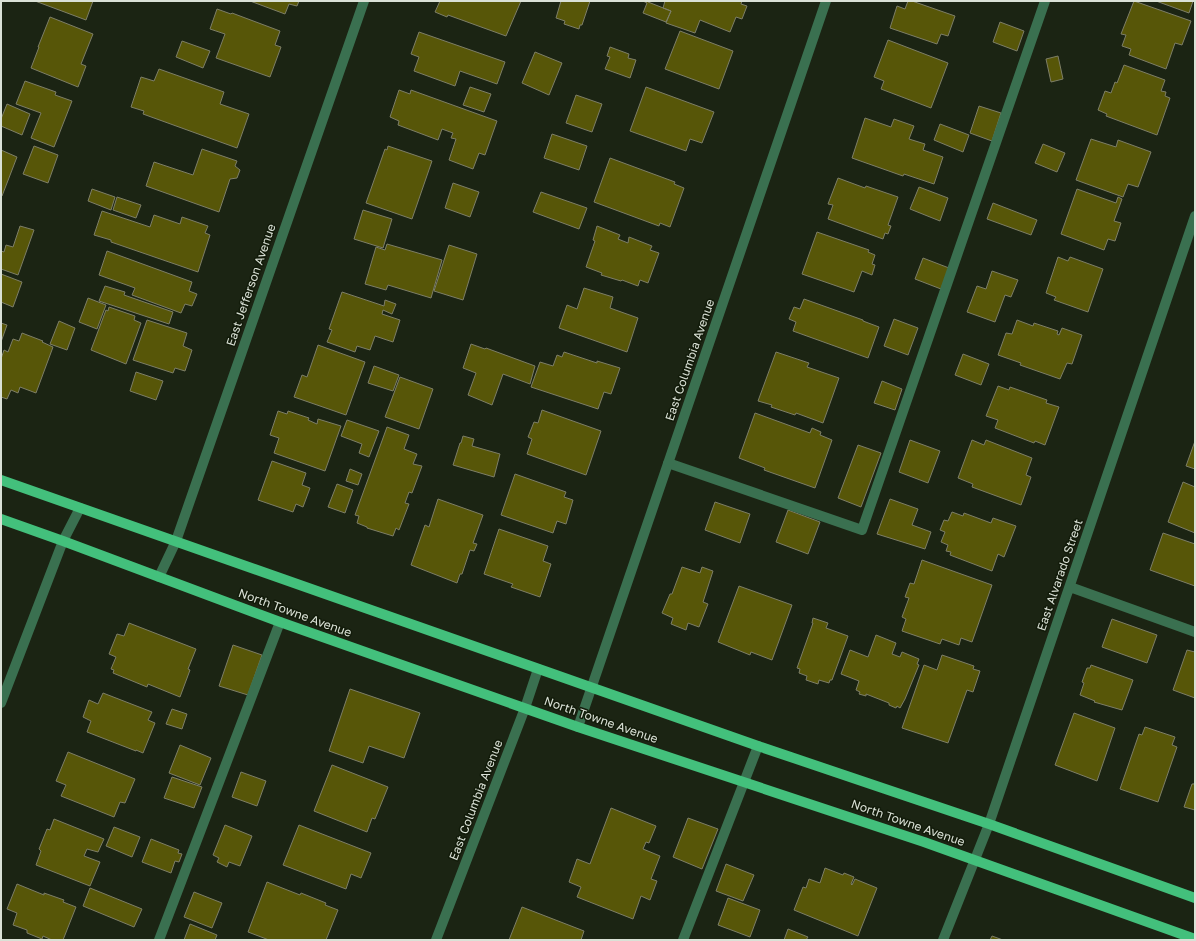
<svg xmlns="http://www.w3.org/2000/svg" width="1196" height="941" font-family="'Golos Text',sans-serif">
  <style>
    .building { fill: #575608; stroke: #7d7e67 }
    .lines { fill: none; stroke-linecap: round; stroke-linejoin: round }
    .minor { stroke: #3a7050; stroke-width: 10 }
    .major { stroke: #43c07c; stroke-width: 10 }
    .labels { text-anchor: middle; stroke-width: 3; stroke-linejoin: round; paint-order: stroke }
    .street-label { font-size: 12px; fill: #dae1d6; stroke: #121b0a }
  </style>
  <rect width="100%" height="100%" fill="#1b2413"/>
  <path class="building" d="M35,1h58l-7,19z
    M250,1h49l-2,5 -8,-2 -4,10z
    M440,1h81l-15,35 -58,-21 -1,2 -12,-5z
    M561,1h29l-8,24h-2l-1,4 -15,-5 1,-3 -9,-3z
    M643,1h6l-1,1 23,9 -5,11 -23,-9 4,-10z
    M665,1h77l-1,3 6,2 -5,13 -6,-2 -6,15 -30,-12 -5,13 -29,-10 5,-12 -8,-3z
    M908,1h4l43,15 -7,20 -7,-2 -4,10 -47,-16 7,-22 8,3z
    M1134,1l57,20 -9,24 -7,-2 -9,26 -37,-14 2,-6 -9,-3 4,-11 -5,-1z
    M1156,1h37l-4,12z
    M217,9l14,5 1,-1 48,18 -5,14 6,2 -11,30 -54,-19 9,-24 -15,-5z
    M50,17l43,17 -12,30 5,2 -8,21 -47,-19 8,-21h-1z
    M1000,22l24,9 -7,20 -24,-9z
    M680,31l53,20 -14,38 -54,-20z
    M419,32l86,30 -8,22 -37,-13 -5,15 -41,-15 5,-14 -8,-3z
    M888,40l60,23 -17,45 -50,-19 3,-8 -10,-4z
    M182,41l28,10 -7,17 -27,-11z
    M610,47l19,7 -1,4 8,2 -6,18 -25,-9 5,-12 -3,-1z
    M535,52l27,11 -13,32 -27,-12z
    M1058,56l5,23 -12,3 -5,-23z
    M1124,65l41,15 -4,11 5,1 -1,4 5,2 -13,37 -51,-19 1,-2 -9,-4 7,-19 6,2 4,-11 2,1z
    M159,69l65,23 -4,12 29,10 -12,34 -94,-34 1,-3 -13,-4 10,-30 13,4z
    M25,81l31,11 -1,3 17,6 -18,46 -23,-9 10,-25 -25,-9z
    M470,87l21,7 -7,18 -21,-7z
    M646,87l68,25 -12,31 -12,-4 -4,12 -56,-20z
    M399,90l11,4 1,-4 86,31 -12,34 -6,-2 -6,16 -24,-9 7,-21 -5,-1 2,-5 -11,-4 -4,11 -40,-15 1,-4 -9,-4z
    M576,95l26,9 -10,28 -26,-9z
    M7,104l23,10 -8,21 -21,-9v-7z
    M979,106l22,7 -9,28 -22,-8z
    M865,118l26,9 3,-8 20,7 -5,13 16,5 -2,6 20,7 -9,27 -30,-10 -1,2 -51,-18z
    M940,124l29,11 -6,17 -29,-12z
    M552,134l35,12 -8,24 -35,-12z
    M1091,139l25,8 2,-7 33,12 -13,35 -10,-3 -5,13 -47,-17z
    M1043,144l22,9 -8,19 -22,-9z
    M34,146l24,9 -10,28 -25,-9z
    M388,146l44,15 -20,58 -46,-16 19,-54 2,1z
    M202,149l35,12 -2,5 5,4 -3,8 -7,1 -11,33 -73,-26 8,-24 39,13z
    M1,150l16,7 -15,39h-1z
    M610,158l65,24 -1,2 10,4 -14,39 -10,-4 -1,3 -65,-24z
    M838,178l27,10 1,-2 32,11 -10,28 3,1 -3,8 -3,-1 -2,6 -55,-20 5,-14 -5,-1z
    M453,183l26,9 -9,25 -25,-9z
    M919,187l29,11 -8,23 -30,-12z
    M92,189l23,8 -4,13 -23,-9z
    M1077,189l39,14 2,-6 4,2 -8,22 7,2 -6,18 -7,-2 -4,11 -43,-16z
    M541,192l46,16 -8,21 -46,-17z
    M117,197l24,8 -5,13 -23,-8z
    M993,203l44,17 -6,15 -44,-16z
    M363,210l29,9 -9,29 -29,-9z
    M102,211l48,16 4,-12 26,9 2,-7 26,9 -3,7 5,2 -12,37 -87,-30v-2l-17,-5z
    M20,226l14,4 -16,45 -17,-6v-18l3,1 2,-7 7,2z
    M597,226l23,9 -2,4 10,4 1,-6 23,9 -2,4 9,3 -11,30 -8,-3 -2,6 -16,-6 -1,1 -20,-6 1,-2 -16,-6 9,-26 -2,-1z
    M817,232l52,18 -1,2 7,3 -3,9 3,1 -3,10 -10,-4 -8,21 -52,-18z
    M387,244l55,16 -11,38 -43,-13 -2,5 -21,-6 11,-37 9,3z
    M449,245l28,9 -14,46 -29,-9z
    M107,251l85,31 -3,9 8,3 -5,12 -7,-2 -4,9 -49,-18 3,-7 -36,-13z
    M1058,257l10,4 2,-4 33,12 -15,43 -34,-12 2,-3 -10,-4z
    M923,258l26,10 -8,21 -26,-10z
    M992,271l26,9 -7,17 -6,-2 -10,27 -28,-10 10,-26 9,3z
    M1,274l21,8 -9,25 -12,-5z
    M105,286l20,6 -1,3 49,17 -4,12 -70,-23z
    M584,288l29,9 -3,11 28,10 -11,34 -68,-24 8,-23 10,4z
    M342,292l42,14 1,-6 11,4 -4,10 -9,-4 -1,4 18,6 -7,22 -18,-6 -5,14 -13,-4 -2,6 -28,-10 5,-12 -3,-1z
    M88,298l18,7 -9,24 -18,-7z
    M804,299l59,21v1l16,6 -11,31 -75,-27 3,-9 -7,-3 5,-12 6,2z
    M109,307l26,9 -1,4 7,3 -15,41 -35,-14 15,-40 2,1z
    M894,319l24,9 -10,27 -24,-9z
    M147,320l40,13 -4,13 9,4 -7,21 -10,-3 -2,5 -40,-13z
    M1017,320l16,6 1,-3 24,8 -1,3 2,1 3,-7 20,7 -10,29 -5,-1 -7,16 -40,-14 1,-2 -23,-8 8,-22 6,1z
    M59,321l16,7 -8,22 -17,-6z
    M1,323l6,2 -6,17z
    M22,333l21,8 -1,1 11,5 -17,46 -16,-6 -2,6 -7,-3 -4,9 -6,-2v-38l3,-9 4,2 5,-13 6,2z
    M471,344l14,5 1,-1 49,18 -5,18 -27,-10 -11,31 -24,-10 8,-22 -13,-5z
    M318,345l47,17 -19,53 -52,-18 8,-22 5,2z
    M564,352l33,11v-2l23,7 -9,26 -7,-2 -6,17 -67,-22 9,-25 13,4 4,-11 5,2z
    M776,352l33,11 -2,4 32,11 -16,45 -27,-10 -1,2 -24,-8 1,-2 -14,-4z
    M963,354l26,10 -8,21 -26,-10z
    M374,366l25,9 -6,16 -25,-8z
    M136,372l27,9 -7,19 -26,-9z
    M400,377l33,12 -14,40 -34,-12z
    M882,381l20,8 -7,21 -21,-7z
    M998,386l11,4 1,-3 37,13 -1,3 13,4 -14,38 -10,-4 -1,2 -39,-15 3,-8 -12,-4z
    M542,410l59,21 -15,44 -59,-21 5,-15 -4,-2 6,-15 4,1z
    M278,411l9,3 1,-3 21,7 -1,2 9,4 1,-5 23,7 -16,45 -51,-18 5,-15 -9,-3z
    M755,413l55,20 2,-5 9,4 -1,3 12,5 -17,48 -51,-18 1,-2 -26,-10z
    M347,420l32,11 -10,26 -10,-4 3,-9 -21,-8z
    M387,427l22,8 -5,14 13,5 -4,10 9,2 -10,27 -3,-1 -4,11 4,1 -10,26 -3,-2 -3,8 -26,-8v-1l-10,-4 2,-7 -4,-1z
    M463,436l11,3 -2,7 28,8 -6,23 -41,-12 7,-22h1z
    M910,440l30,11 -12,32 -29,-11z
    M972,440l12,5 2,-5 46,18 -6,17 5,2 -10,28 -49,-18 1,-3 -15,-6z
    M1195,441v28l-9,-3z
    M858,445l23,8 -20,54 -23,-9z
    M272,461l34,12 -4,12 8,3 -7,19 -7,-3 -3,8 -35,-12z
    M350,469l12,5 -4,11 -12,-4z
    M515,474l51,18 -2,5 9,3 -7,24 -9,-3 -4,12 -52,-18z
    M1183,482l12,5v46l-27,-11z
    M337,484l16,6 -8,23 -17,-6z
    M438,499l45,16 -10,28 4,1 -3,7 -4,-1 -8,24h-2l-3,9 -46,-18 14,-40 4,2z
    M890,499l28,10 -6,16 19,7 -6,17 -48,-15z
    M715,502l35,12 -10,29 -35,-13z
    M788,510l32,12 -12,32 -32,-12z
    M952,512l11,4 1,-3 27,10 2,-5 23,8 -12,31 -6,-3 -6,17 -42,-16 1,-3 -5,-1 2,-6 -7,-3 4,-10 -5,-2 4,-10 4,1z
    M499,529l49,17 -5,15 8,3 -11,33 -29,-10 2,-3 -29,-10z
    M1163,533l32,11v42l-45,-16z
    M922,560l70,25 -20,57 -11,-4 -2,7 -17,-6 -2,5 -38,-13 4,-12 -4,-2 7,-19 -4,-1 5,-14 4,1z
    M682,567l18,6 2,-6 11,4 -10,31 5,2 -9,23 -11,-4 -2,7 -15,-6 2,-6 -11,-5 8,-19h2z
    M739,586l53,19 -20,55 -21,-8 -1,3 -32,-13z
    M813,618l15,5 -2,5 22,8 -16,44h-2l-1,3 -10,-3 -1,4 -12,-4 1,-4 -8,-3 1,-4 -3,-1 16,-45h-1z
    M1112,619l45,16 -10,28 -45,-16z
    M129,623l67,26 -8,20 2,1 -10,27 -32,-13 -1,3 -34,-14 1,-3 -3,-1 5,-12 -7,-3 8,-20 7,2z
    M876,635l20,8 -4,11 8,3 2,-5 17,7 -2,5 2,1 -14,34 -5,9 -3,-2 -1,2 -7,-3v-2l-23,-9v2l-7,-2 1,-2 -4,-2 3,-9 -18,-7 9,-24 18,7z
    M233,645l29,10 -14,40 -29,-9z
    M1187,650l8,2v46l-22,-8z
    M942,655l32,11 -1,3 7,2 -7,21 -6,-2 -19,53 -46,-15 22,-63 13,5z
    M1091,665l42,15 -11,30 -28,-8 1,-1 -15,-6 4,-12 -2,-1 5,-14h3z
    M350,689l70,24 -16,45 -35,-12 -6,17 -34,-12z
    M103,693l49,19 -4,8 7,3 -12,30 -7,-3v1l-49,-19 4,-11 -8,-4 6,-17 9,4z
    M172,709l15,5 -5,15 -16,-5z
    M1074,713l41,15 -18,53 -42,-16z
    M1145,727l30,10 -3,8 5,2 -19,55 -38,-13 19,-55 3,1z
    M180,745l31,13 -11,27 -31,-12z
    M68,752l67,27 -10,24 -5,-1 -6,15 -53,-21 5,-11 -10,-4z
    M332,765l56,22 -13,32 -3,-1 -5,14 -53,-21z
    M241,772l25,9 -9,25 -25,-9z
    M172,777l30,10 -8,21 -30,-10z
    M1195,781v29l-11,-3 8,-23h2z
    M611,808l45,18 -7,17 -3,-1 -3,7 17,7 -9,23 6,2 -7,19 -9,-4 -8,23 -56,-22 4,-10 -12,-5 8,-23 13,5z
    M688,818l30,11 -16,40 -29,-12z
    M54,819l50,20 -6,13 -11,-3 -3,7 16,6 -10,24 -54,-21 5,-14 -2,-2 8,-20 3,1z
    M225,825l27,11 -12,30 -11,-4 -2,5 -10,-5 2,-4 -6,-3z
    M299,825l72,28 -10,25 -10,-4 -5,15 -63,-24z
    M114,827l26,10 -8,20 -26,-11z
    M151,839l28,11 -1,3 4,1 -3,8 -4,-1 -4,12 -29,-11z
    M726,864l28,11 -11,26 -27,-10z
    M825,868l18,7 1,-2 10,4 -3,7 1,1 3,-6 22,9 -19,48 -64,-26 9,-23 3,1 3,-9 11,4z
    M267,882l33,13 1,-2 25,10 -1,2 13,5 -12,30h-57l-21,-8z
    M17,884l27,11v-2l20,7 -1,2 13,5 -13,33h-11l-9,-4 -1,3 -15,-6v-3l-14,-5 4,-12 -10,-4z
    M90,888l52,21 -8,18 -51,-21z
    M194,892l28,11 -10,25 -28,-11z
    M728,898l32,12 -10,27 -32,-12z
    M522,907l62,24 -3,9h-72z
    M190,924l27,11 -2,5h-31z
    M788,929l20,8 -2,3h-22z
    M992,936l11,4h-13z"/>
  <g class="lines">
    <path class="minor" d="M668,463l194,67 183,-529
      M159,577l17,-36 188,-540
      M1070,587l125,45
      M1,703l62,-162 17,-33
      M578,727l248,-726
      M159,940l121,-318
      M436,940l89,-232 13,-39
      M683,940l75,-194
      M943,940l46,-116 206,-608"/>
    <path class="major" d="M1,480l757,266 231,78 206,74
      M1,519l62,22 217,81 298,105 346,115 271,97"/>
  </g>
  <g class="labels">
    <g class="street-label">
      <text transform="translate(251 285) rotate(-71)" y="4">East Jefferson Avenue</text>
      <text transform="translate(690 360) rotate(-71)" y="4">East Columbia Avenue</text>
      <text transform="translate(1060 575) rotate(-71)" y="4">East Alvarado Street</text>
      <text transform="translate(295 613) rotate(20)" y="4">North Towne Avenue</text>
      <text transform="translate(601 720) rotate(19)" y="4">North Towne Avenue</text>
      <text transform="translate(476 800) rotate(-69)" y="4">East Columbia Avenue</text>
      <text transform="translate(908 823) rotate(19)" y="4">North Towne Avenue</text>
    </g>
  </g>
  <rect width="1196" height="941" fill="none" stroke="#dae1d6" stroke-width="4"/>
</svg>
